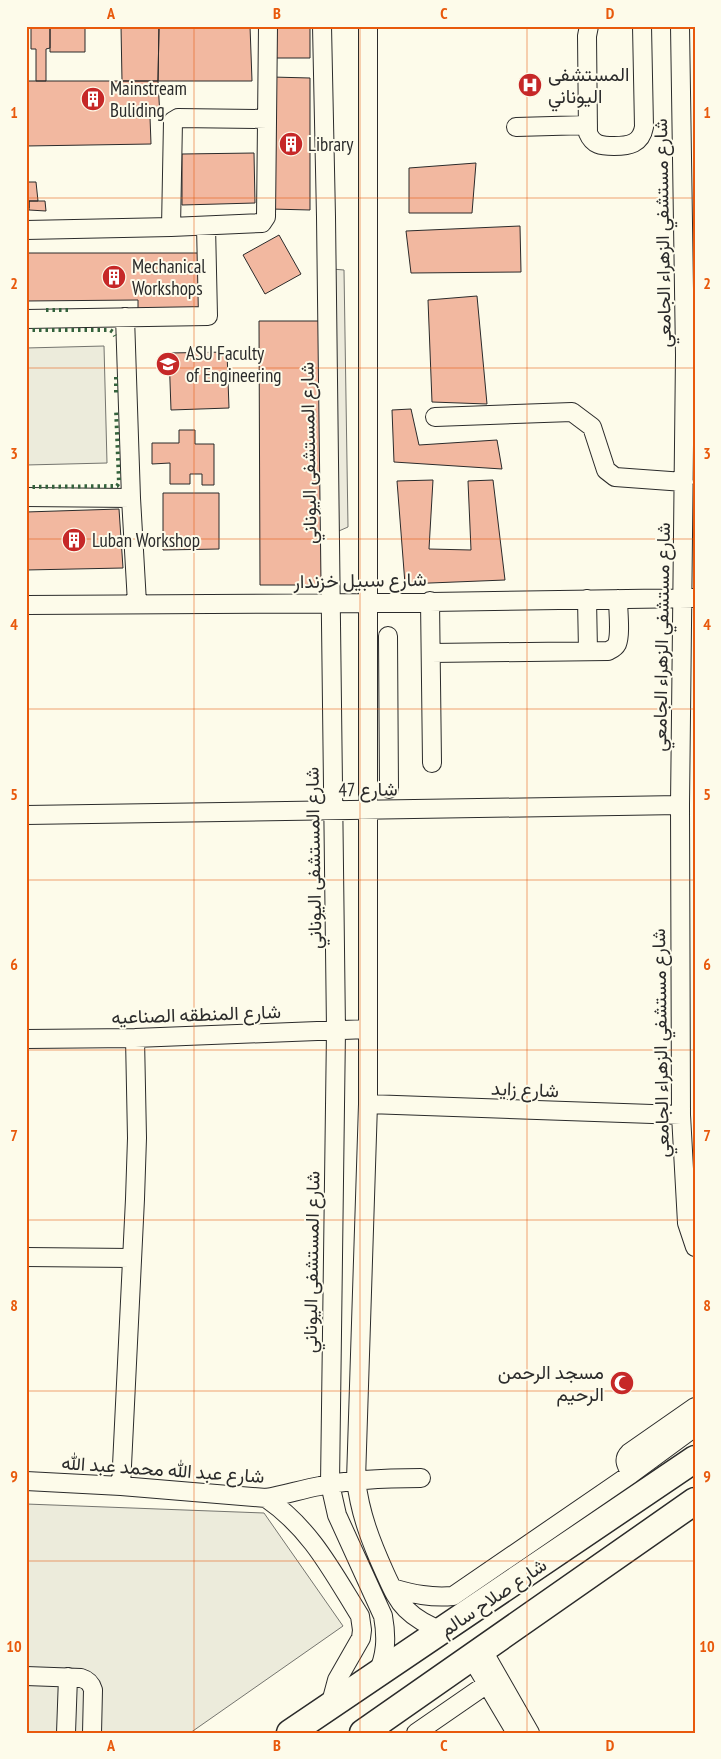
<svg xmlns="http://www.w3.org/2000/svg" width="721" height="1759" font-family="'PT Sans Narrow',Vazirmatn,sans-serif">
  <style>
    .green { fill: #ecebdb; stroke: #74746e }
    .parking { fill: #eceadb; stroke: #74746e }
    .building { fill: #f2b8a0; stroke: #2b2b2b }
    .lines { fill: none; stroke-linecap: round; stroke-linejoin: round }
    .minor-casing { stroke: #2b2b2b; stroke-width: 20 }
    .highway-casing { stroke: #2b2b2b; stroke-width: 29 }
    .minor { stroke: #fdfbea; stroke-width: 18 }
    .highway { stroke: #fdfbea; stroke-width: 26 }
    .hedge { stroke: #34623c; stroke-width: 4; stroke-dasharray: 2.5 4; stroke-linecap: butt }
    .grid { fill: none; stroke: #e8590c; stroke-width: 1; stroke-opacity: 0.55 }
    .labels { text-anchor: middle; stroke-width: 4; stroke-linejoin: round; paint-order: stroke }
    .poi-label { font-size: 19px; fill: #2b2b2b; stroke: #fdfbea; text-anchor: start }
    .street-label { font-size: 19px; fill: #2b2b2b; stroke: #fdfbea }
    .neatline { fill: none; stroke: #e8590c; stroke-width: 2 }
    .grid-label { font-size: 16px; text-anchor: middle; font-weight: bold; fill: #e8590c }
  </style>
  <rect width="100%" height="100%" fill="#fdfbea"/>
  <path class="green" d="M104,346l3,117 -81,2v-117z
    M26,1504l238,9 79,113 -153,107h-164z"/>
  <path class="parking" d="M332,269l12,1 4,257 -16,7z"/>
  <path class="building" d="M31,26h19v22l-4,1v32h-10v-32h-5z
    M50,26h35v26h-35z
    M121,26h38l-1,55h-36z
    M159,26h91l2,55h-94z
    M274,26h36v32h-35z
    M272,77l38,1v132l-39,-1z
    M26,81h132l2,36h-10l1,27 -125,2z
    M254,153l1,50 -73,2v-51z
    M476,163l-4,50h-63v-45z
    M26,182h10l2,19h-9v7h-3z
    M29,201h16l1,10 -17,-1z
    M520,226l1,46 -110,1 -5,-42z
    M279,235l22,39 -36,20 -22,-39z
    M26,253h176l1,58h-65v-11l-112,1z
    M477,296l10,108 -55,-2 -4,-102z
    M259,321h65v264h-64z
    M227,352l2,56 -58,2 -2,-57z
    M411,409l8,36 78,-5 5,29 -108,-7 -2,-52z
    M179,430h16v14h19v41h-12v-11h-12v10h-20v-21l-18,1v-21h27z
    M433,480l-4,69 42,1 -3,-69 25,-1 12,100 -100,4 -8,-103z
    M163,493h56v56l-56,1z
    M119,509l4,59 -97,2v-58z"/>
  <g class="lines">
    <g class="minor-casing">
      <path id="minor" d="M322,26l4,191 10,813 -6,454 7,31 46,101c4,22 3,39 -6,59
        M368,26v1078l-12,376c4,34 15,62 29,93 6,13 11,26 21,36 11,11 23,17 37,22
        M589,26l-2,10 1,97c5,12 13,13 26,13 15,0 27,-2 30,-19l-2,-101
        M680,26l5,329 -5,450 1,310 6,108 8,24
        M516,127l72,-2
        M171,227l2,-106 5,-3 89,1
        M26,230l145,-3 91,-4 4,-6 2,-191
        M125,317l6,181 6,105
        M26,319l182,-3 -2,-90
        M435,417l137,-5 20,15 14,43 9,7 69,5
        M26,497l105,1
        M587,599l1,52
        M430,601l2,162
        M26,605l341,-2 328,-5
        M388,636l1,153
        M431,653l177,-2c4,-2 7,-3 9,-7 4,-10 1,-33 1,-45
        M26,815l654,-10
        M26,1039l109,-1 233,-9
        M368,1104l313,11
        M26,1257l105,1
        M631,1474c-4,-8 -9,-14 -2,-21l66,-46
        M26,1481l95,5 145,12c19,-3 36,-9 54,-12 33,-7 67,-8 101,-8
        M121,1486l14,-287 2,-61 -2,-100
        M266,1498c45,31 66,73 94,118l2,14 -1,8 -24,42 -7,26
        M392,1588c21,6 39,10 61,8l178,-122 64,-47
        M482,1649l48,84
        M471,1657l45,76
        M26,1676l55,2c7,2 10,5 12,12l-1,43
        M66,1733l2,-56
        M416,1733l71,-49"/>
    </g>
    <g class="highway-casing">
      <path id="highway" d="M290,1733l405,-274
        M363,1733l332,-232"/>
    </g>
    <use href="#minor" class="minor"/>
    <use href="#highway" class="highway"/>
    <path class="hedge" d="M46,310h25
      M26,330h84l3,2 2,4
      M116,377v16
      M26,487l91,-1 2,-3 -3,-74"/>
  </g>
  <path class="grid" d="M194,26v1707M360,26v1707M527,26v1707M26,198h669M26,368h669M26,539h669M26,709h669M26,880h669M26,1050h669M26,1220h669M26,1391h669M26,1561h669"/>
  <defs>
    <g id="hospital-disc" transform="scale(1.25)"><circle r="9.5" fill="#c62828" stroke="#fdfbea"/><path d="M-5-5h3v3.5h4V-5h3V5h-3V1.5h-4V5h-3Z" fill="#fff"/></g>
    <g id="building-disc" transform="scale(1.25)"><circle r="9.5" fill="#c62828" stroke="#fdfbea"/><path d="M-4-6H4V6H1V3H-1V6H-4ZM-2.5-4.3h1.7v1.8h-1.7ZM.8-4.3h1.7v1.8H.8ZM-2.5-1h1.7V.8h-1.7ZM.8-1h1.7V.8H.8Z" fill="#fff"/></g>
    <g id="university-disc" transform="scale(1.25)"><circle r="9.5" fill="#c62828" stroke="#fdfbea"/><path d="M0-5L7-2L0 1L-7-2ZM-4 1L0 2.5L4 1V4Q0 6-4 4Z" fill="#fff"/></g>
    <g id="mosque-disc" transform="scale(1.25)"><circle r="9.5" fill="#c62828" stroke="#fdfbea"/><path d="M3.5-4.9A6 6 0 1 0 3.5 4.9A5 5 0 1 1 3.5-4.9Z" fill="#fff"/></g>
  </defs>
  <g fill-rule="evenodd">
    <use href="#hospital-disc" x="530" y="85"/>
    <use href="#building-disc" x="93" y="99"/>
    <use href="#building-disc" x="291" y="144"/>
    <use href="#building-disc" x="114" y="277"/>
    <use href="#university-disc" x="168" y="364"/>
    <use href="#building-disc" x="74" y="540"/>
    <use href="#mosque-disc" x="622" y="1383"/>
  </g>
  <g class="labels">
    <g class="poi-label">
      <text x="548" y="81">المستشفى<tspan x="548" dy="22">اليوناني</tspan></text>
      <text x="110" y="95">Mainstream<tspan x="110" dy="22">Buliding</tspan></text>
      <text x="308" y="151">Library</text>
      <text x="132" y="273">Mechanical<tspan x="132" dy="22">Workshops</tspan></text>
      <text x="186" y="360">ASU Faculty<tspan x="186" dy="22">of Engineering</tspan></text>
      <text x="92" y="547">Luban Workshop</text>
      <text x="604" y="1379" text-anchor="end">مسجد الرحمن<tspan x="604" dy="22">الرحيم</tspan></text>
    </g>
    <g class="street-label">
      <text transform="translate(662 233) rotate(-91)" y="7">شارع مستشفي الزهراء الجامعي</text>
      <text transform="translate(308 453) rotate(-91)" y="7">شارع المستشفى اليوناني</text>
      <text transform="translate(360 580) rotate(-1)" y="7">شارع سبيل خزندار</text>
      <text transform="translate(661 637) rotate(-89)" y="7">شارع مستشفي الزهراء الجامعي</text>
      <text transform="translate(368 789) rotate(-1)" y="7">شارع 47</text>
      <text transform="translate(313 858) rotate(-91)" y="7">شارع المستشفى اليوناني</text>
      <text transform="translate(196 1014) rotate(-2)" y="7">شارع المنطقه الصناعيه</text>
      <text transform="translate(660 1043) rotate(-91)" y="7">شارع مستشفي الزهراء الجامعي</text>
      <text transform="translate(525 1089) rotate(2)" y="7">شارع زايد</text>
      <text transform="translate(311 1262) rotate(-89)" y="7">شارع المستشفى اليوناني</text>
      <text transform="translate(163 1469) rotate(4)" y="7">شارع عبد الله محمد عبد الله</text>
      <text transform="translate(493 1597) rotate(-34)" y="7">شارع صلاح سالم</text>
    </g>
  </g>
  <rect width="721" height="1759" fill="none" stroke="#fdfbea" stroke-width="55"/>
  <rect x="28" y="28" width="666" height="1704" class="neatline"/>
  <g class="grid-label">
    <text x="111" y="19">A</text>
    <text x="277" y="19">B</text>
    <text x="444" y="19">C</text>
    <text x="610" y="19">D</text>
    <text x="14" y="118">1</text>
    <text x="707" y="118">1</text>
    <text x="14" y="289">2</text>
    <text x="707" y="289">2</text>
    <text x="14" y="459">3</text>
    <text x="707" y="459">3</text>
    <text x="14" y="630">4</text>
    <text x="707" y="630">4</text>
    <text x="14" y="800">5</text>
    <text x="707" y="800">5</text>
    <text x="14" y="970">6</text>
    <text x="707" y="970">6</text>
    <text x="14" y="1141">7</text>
    <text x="707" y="1141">7</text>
    <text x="14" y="1311">8</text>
    <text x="707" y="1311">8</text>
    <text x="14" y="1482">9</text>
    <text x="707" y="1482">9</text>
    <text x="14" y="1652">10</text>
    <text x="707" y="1652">10</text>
    <text x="111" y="1751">A</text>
    <text x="277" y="1751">B</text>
    <text x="444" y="1751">C</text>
    <text x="610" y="1751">D</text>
  </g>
</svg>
